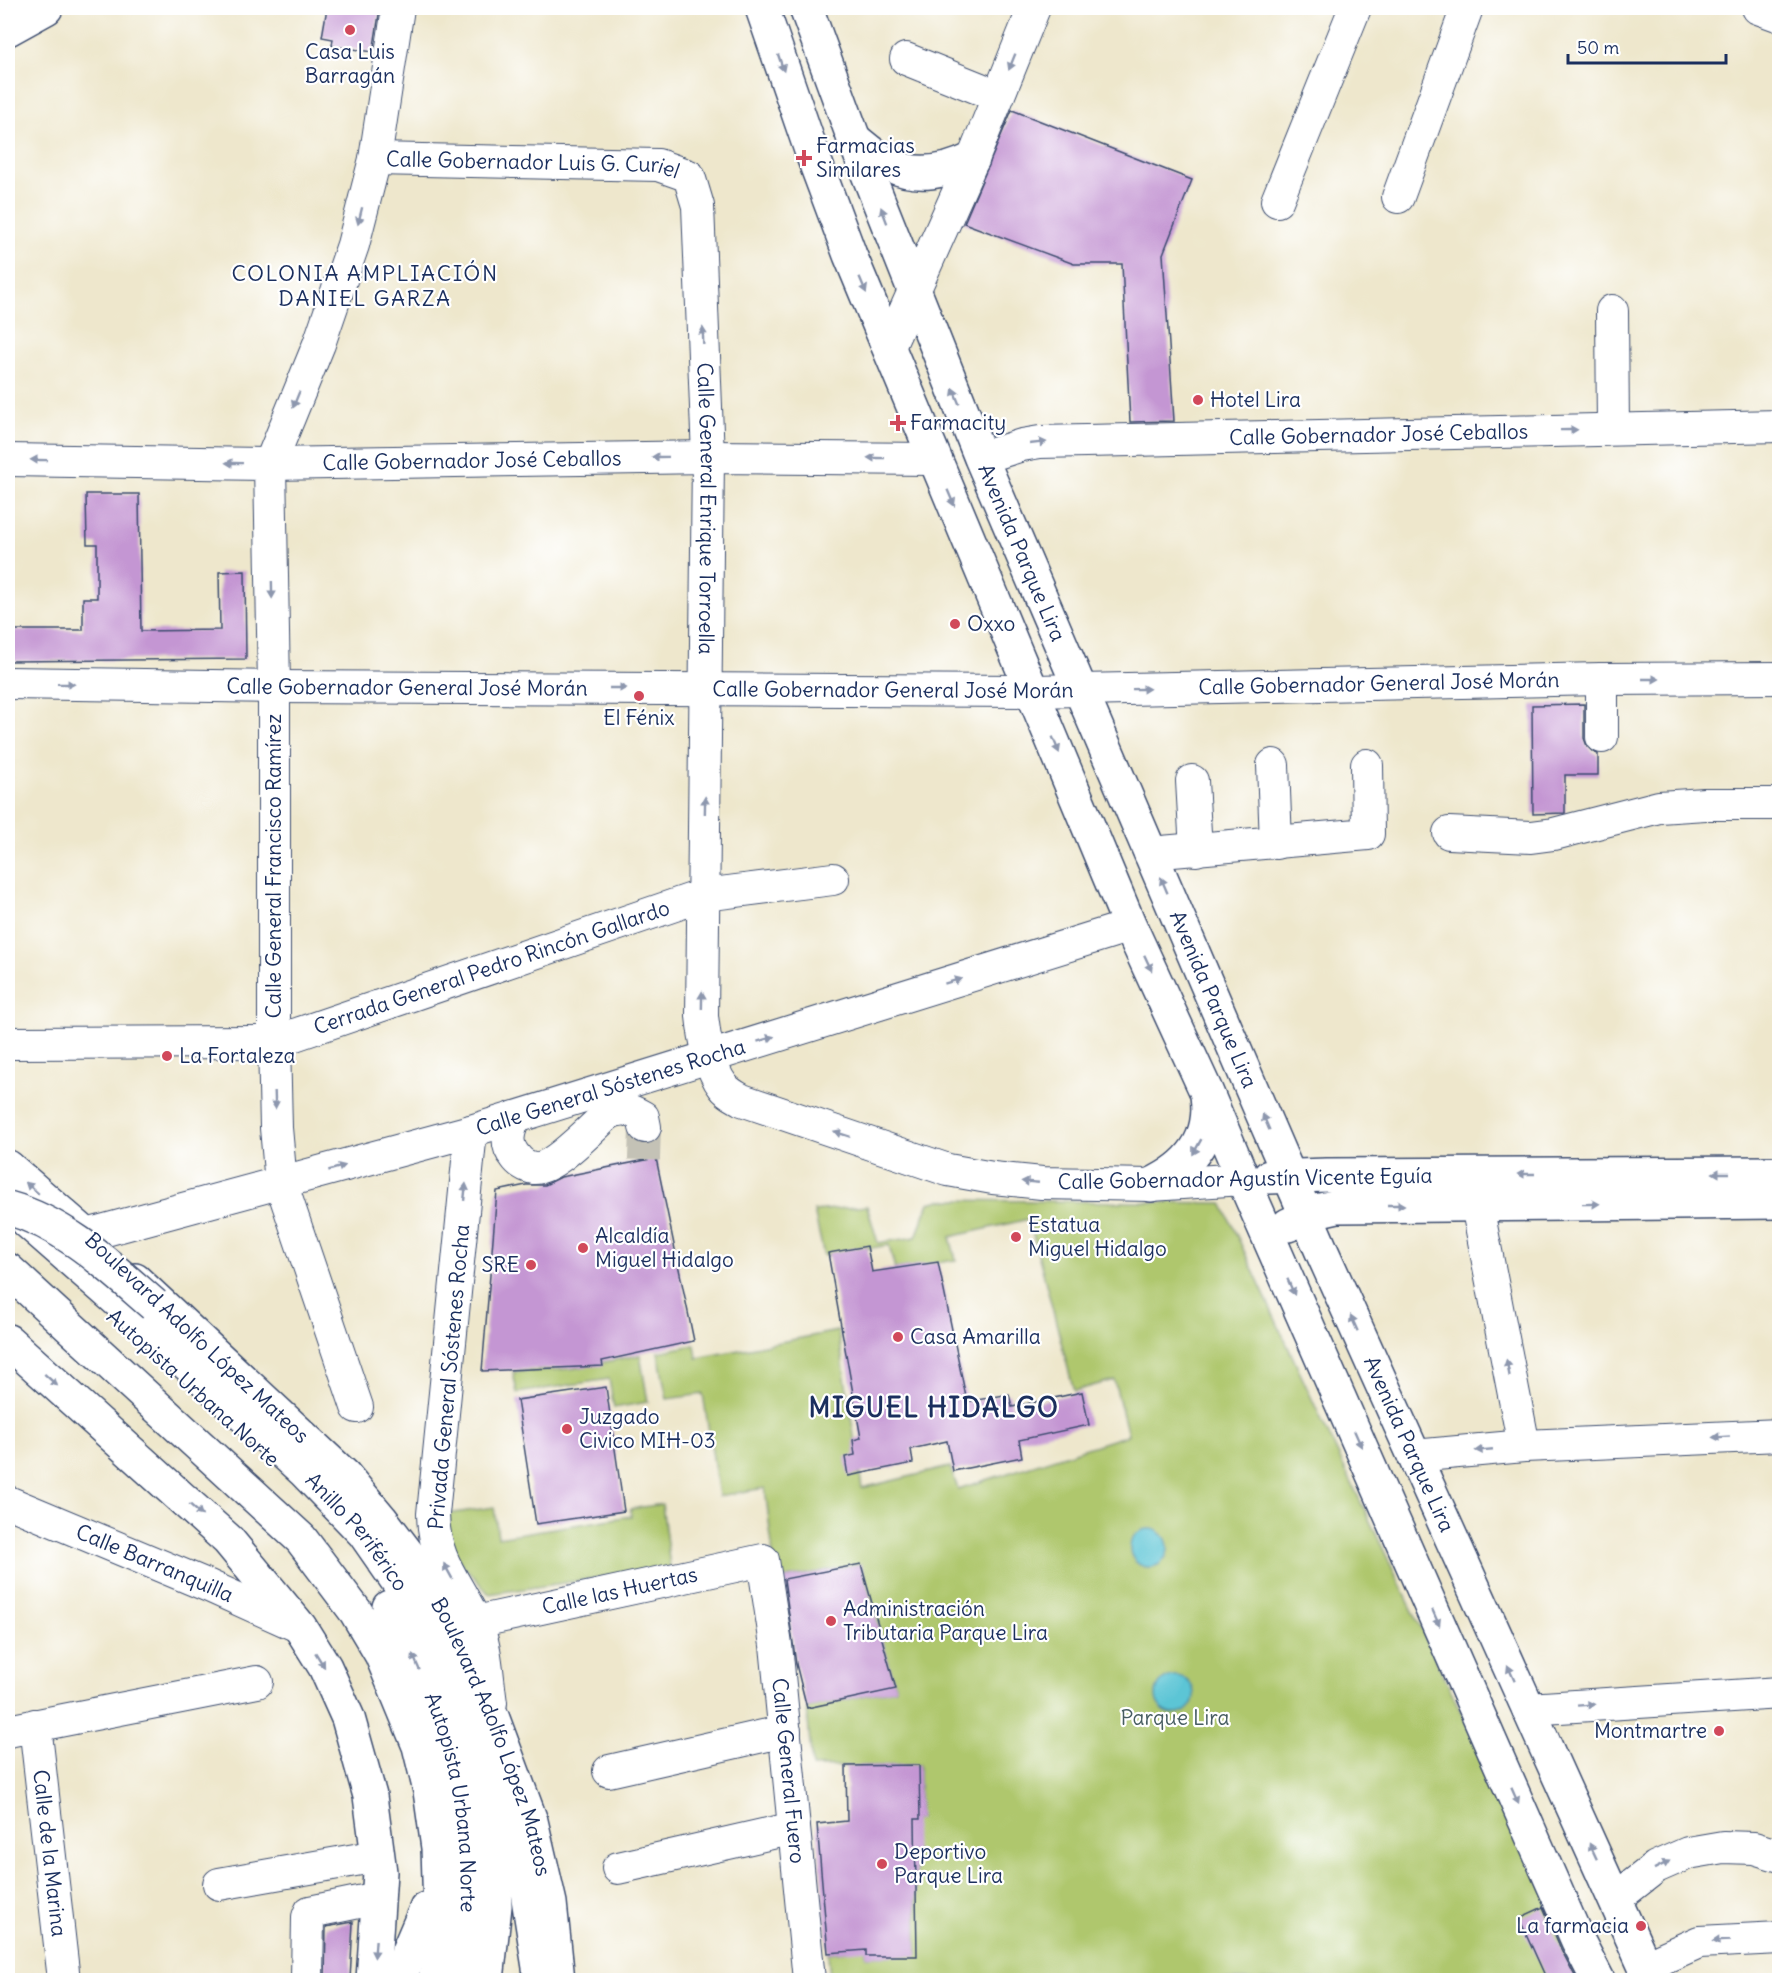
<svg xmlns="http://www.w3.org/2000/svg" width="1787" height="1988" font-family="Delius,sans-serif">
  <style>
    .green { fill: #afc76d; stroke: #657b66; stroke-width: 1.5 }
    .water { fill: #5bc5d5; stroke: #3b7a9a; stroke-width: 1.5 }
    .building { fill: #c496d3 }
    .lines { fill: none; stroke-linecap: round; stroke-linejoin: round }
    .minor-tunnel { stroke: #c4c2b6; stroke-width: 32; stroke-dasharray: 32 16; stroke-linecap: butt }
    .minor-casing { stroke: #3b4b6e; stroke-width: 34 }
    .major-casing { stroke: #3b4b6e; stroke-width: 36 }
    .highway-casing { stroke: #3b4b6e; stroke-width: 36 }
    .minor { stroke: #fff; stroke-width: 32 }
    .major { stroke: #fff; stroke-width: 33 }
    .highway { stroke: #fff; stroke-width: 33 }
    .highway-bridge-casing { stroke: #3b4b6e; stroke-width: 36; stroke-linecap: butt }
    .highway-bridge { stroke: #fff; stroke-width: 33 }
    .oneway { fill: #8d97ae }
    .poi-dot { fill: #d1495b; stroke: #fff; stroke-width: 2 }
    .labels { text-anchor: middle; stroke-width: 4.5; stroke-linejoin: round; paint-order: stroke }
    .poi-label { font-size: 21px; fill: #1b2f5e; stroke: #fff; text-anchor: start }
    .street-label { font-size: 21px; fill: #1b2f5e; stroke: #fff }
    .park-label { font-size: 21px; fill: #475d62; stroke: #fff }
    .neighbourhood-label { font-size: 22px; letter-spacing: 1.5px; fill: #1b2f5e; stroke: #fff }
    .district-label { font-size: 27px; font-weight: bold; letter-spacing: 1.5px; fill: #1b2f5e; stroke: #fff }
  </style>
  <rect width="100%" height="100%" fill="#fff"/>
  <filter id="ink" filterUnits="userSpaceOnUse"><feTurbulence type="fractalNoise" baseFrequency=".0167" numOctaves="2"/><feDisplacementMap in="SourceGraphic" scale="12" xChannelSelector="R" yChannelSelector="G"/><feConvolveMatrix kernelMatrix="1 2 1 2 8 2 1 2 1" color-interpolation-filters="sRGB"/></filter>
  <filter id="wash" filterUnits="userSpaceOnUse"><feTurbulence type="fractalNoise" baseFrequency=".008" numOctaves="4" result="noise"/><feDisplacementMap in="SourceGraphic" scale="24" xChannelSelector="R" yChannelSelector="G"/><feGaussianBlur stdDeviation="1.35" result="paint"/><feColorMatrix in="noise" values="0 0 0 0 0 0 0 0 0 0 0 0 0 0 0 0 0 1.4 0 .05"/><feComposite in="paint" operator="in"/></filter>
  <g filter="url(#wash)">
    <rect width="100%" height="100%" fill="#eee7cc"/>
    <path class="green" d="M941,1200l281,3 102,222 265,555h-759l-2,-27 19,-2 18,-74 1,79 51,-1 -1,-105h-41l-1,-30 46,-1 -1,-54 -107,2 -5,-59 89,-19 -35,-125 -85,16 -11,-92 -46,8 -16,-102 -36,5 -9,-47 37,-7 2,13 141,-27 24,157 88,-21 8,22 170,-54 -14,-55 -40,11 -45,-172 -79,18 6,23 -61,9 -6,-24 -65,11 -10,-45 53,-5 11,37 38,-6 13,-34z
      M640,1355l8,47 -34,6 -5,-29 -92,14 -4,-21 58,-3z
      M662,1504l8,63 -181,27 -44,-49 3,-31 46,-7 4,30 133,-21 -1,-7z"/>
    <path class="water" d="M1130 1548a19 19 0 1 1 38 0a19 19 0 1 1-38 0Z
      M1156 1695a19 19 0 1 1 38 0a19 19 0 1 1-38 0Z"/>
    <g id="blocks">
      <path class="building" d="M327,8h53l-7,44 -41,-6 1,-7 -11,-2z
        M1012,110l180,70 -29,74 11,167 -44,1 -8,-158h-48l-110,-41z
        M86,494h53l2,137 79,-1 -1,-58 26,-1 1,88 -238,2v-31h75v-32h14v-54h-10z
        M1584,704v34l3,8 6,6 5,2v21h-33v38l-32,1 -1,-109z
        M656,1158l38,183 -92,20 1,5 -121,5 15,-180 29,-6h19l16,-8z
        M867,1246l5,26 66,-10 29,140 42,-8 3,13 70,-15 7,33 -70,15 3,17 -69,14 -6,-30 -36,8 2,14 -65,13 -3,-19 10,-2 -2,-15 8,-2 -33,-185z
        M606,1387l18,124 -88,13 -19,-124z
        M861,1564l35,125 -89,19 -11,-44 -12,-85z
        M919,1765l1,54h-5l2,137h-51v-6l-38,3 -11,-129 30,-3 -1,-55z
        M1543,1907l18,42 16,31h-30l-28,-62z
        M353,1922l-3,58h-25l1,-53z"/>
    </g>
  </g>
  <g filter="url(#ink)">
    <use href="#blocks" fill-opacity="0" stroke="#3b4b6e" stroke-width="1.5"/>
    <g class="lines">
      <path class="minor-tunnel" d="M644,1160l1,-33"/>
      <g class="minor-casing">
        <g id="minor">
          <path d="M1758,8l22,8"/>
          <path d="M906,59l92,37"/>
          <path id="s1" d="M375,159l283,6 31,11 9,30 10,251 -6,559c2,20 8,54 21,70 5,7 12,10 19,14l206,70 45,8 49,5 109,2 92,-6"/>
          <path d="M1398,197l69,-189"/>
          <path d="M1277,201l78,-193"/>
          <path d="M1612,311l1,118"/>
          <path d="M889,347l84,-188 61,-151"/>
          <path id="s2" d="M981,458l41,-13 18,-3 740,-16"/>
          <path id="s3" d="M8,460l262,4 438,-7 227,2"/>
          <path id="s4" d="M8,683l266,4 760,4 568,-12 178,-1"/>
          <path d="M1602,737v-58"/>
          <path d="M1273,765l3,78"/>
          <path d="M1192,781l4,69"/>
          <path d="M1449,833l82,4 23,-3 105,-27 46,-3h75"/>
          <path d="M1150,853l218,-19 -1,-69"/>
          <path id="s5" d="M8,1043l266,-1 430,-147 129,-16"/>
          <path d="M515,1117c-6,13 -11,27 0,39 4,6 11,11 19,12 19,2 60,-42 75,-55 14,-6 21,-4 34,4l2,10"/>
          <path d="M471,1131l-38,383c1,47 23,67 42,107 12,25 12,56 16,82"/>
          <path d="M1477,1205l47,241"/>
          <path id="s6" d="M87,1235l384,-104 659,-205"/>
          <path d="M357,1407l-76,-224 -5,-55 -2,-86v-355l-4,-223 49,-120 34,-99 22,-86 23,-151"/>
          <path d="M1414,1456l110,-10 256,-11"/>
          <path id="s7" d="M8,1502l201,84 91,41"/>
          <path id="s8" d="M476,1622l287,-62 13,85 33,335"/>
          <path d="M1528,1709l252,-16"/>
          <path id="s9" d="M35,1725l29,255"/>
          <path d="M8,1731l249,-49"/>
          <path d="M609,1771l176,-40"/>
          <path d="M618,1868l176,-40"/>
          <path d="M219,1884l159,-28"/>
          <path d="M1615,1899l41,-32 32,-14 35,-6 31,1 26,8"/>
          <path d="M1645,1966l54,-24 81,-4"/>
          <path d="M307,1980l1,-63 2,-5 68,-14"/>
        </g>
      </g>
      <g class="major-casing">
        <g id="major">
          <path d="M762,8l51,148 37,99 280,671 76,165 37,88 335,762 20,39"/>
          <path id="s10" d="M806,8l48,131 127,319 281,655 61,141 328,726"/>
          <path d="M8,29l38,-21"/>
          <path d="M854,139c11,9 23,20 36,26 27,13 57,7 83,-6"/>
          <path d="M8,1167l85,74"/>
          <path d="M1269,1177l58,-2 453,-2"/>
          <path d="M1151,1185c38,-18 62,-45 56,-90"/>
          <path d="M1288,1225l32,-15 18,-4 442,-4"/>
          <path id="s11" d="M135,1280l210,196 36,43 38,50 33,58 41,92 38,102 19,82 8,77"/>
          <path d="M8,1341l220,199 72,87 25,40 23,51 22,78 10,76 -7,108"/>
        </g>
      </g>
      <g class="highway-casing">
        <g id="highway">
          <path id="s12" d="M27,1221l97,85 180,165 60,62 39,56 38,66 20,51 24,87 9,86 1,27 -8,74"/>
          <path d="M8,1270l293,269 55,73 25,42 38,92 11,45 8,57 2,63 -4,69"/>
          <path id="s13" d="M389,1607c21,39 42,82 56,125 25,80 27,166 18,248"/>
          <path d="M499,1780l23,80 19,120"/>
          <path d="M401,1980l7,-29 18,-42"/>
        </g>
      </g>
      <use href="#minor" class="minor"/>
      <use href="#major" class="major"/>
      <use href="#highway" class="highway"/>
      <g class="highway-bridge-casing">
        <path id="highway-bridge" d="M8,1208c58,16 101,58 146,97"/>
      </g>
      <use href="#highway-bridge" class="highway-bridge"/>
    </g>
    <defs><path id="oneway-solid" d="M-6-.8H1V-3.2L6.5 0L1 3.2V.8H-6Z" transform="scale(1.5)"/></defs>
    <g class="oneway">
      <use href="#oneway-solid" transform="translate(1012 62) rotate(112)"/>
      <use href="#oneway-solid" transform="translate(781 63) rotate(71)"/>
      <use href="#oneway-solid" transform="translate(884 215) rotate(-111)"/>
      <use href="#oneway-solid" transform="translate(360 216) rotate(104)"/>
      <use href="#oneway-solid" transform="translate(863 285) rotate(67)"/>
      <use href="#oneway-solid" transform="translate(703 336) rotate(-92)"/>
      <use href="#oneway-solid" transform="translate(956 396) rotate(-112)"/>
      <use href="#oneway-solid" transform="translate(296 400) rotate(112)"/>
      <use href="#oneway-solid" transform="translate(1569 430) rotate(-1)"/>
      <use href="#oneway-solid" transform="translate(1038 443) rotate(-6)"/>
      <use href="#oneway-solid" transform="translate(660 457) rotate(179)"/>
      <use href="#oneway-solid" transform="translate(876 458) rotate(-179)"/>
      <use href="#oneway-solid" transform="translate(39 460) rotate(-179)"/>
      <use href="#oneway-solid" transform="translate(234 463) rotate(-179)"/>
      <use href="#oneway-solid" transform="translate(951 498) rotate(67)"/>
      <use href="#oneway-solid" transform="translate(272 590) rotate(89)"/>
      <use href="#oneway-solid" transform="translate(1651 679)"/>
      <use href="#oneway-solid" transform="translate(66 684) rotate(1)"/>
      <use href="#oneway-solid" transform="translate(618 688)"/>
      <use href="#oneway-solid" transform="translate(1141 689) rotate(-1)"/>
      <use href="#oneway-solid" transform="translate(1056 745) rotate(68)"/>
      <use href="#oneway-solid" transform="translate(705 805) rotate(-89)"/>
      <use href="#oneway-solid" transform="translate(1164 885) rotate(-113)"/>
      <use href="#oneway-solid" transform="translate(1148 963) rotate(65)"/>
      <use href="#oneway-solid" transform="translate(953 981) rotate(-17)"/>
      <use href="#oneway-solid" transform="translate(702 1000) rotate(-89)"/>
      <use href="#oneway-solid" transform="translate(766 1039) rotate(-17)"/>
      <use href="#oneway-solid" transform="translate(275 1100) rotate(88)"/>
      <use href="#oneway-solid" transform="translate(1266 1122) rotate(-113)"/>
      <use href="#oneway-solid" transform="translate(842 1134) rotate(-161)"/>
      <use href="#oneway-solid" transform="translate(1197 1147) rotate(119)"/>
      <use href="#oneway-solid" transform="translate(337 1168) rotate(-16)"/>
      <use href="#oneway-solid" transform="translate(1721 1173) rotate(180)"/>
      <use href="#oneway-solid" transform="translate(1526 1174) rotate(180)"/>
      <use href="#oneway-solid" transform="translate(1030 1182) rotate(-175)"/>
      <use href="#oneway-solid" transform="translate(32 1188) rotate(-139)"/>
      <use href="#oneway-solid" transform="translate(465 1192) rotate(-84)"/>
      <use href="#oneway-solid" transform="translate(1591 1204) rotate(-1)"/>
      <use href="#oneway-solid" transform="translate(1396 1205)"/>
      <use href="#oneway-solid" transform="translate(1291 1287) rotate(66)"/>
      <use href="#oneway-solid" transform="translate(1354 1323) rotate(-114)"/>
      <use href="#oneway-solid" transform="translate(1508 1368) rotate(-101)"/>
      <use href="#oneway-solid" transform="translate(51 1380) rotate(42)"/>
      <use href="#oneway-solid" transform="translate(1721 1437) rotate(177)"/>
      <use href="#oneway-solid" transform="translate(1358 1439) rotate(66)"/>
      <use href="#oneway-solid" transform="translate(1484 1450) rotate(175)"/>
      <use href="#oneway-solid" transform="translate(196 1510) rotate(42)"/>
      <use href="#oneway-solid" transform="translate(448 1571) rotate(-119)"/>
      <use href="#oneway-solid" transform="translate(1436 1618) rotate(66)"/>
      <use href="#oneway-solid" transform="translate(320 1660) rotate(58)"/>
      <use href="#oneway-solid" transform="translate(416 1662) rotate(-114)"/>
      <use href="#oneway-solid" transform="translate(1511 1673) rotate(-114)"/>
      <use href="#oneway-solid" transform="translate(1586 1705) rotate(-4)"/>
      <use href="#oneway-solid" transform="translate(1515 1796) rotate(66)"/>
      <use href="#oneway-solid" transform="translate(1593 1851) rotate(-115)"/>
      <use href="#oneway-solid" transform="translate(1662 1865) rotate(-27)"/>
      <use href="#oneway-solid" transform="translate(1721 1941) rotate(177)"/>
      <use href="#oneway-solid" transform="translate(375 1949) rotate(94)"/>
    </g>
  </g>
  <g class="poi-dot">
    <circle cx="350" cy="30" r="6"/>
    <path d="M801 149h6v6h6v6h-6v6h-6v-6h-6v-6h6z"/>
    <circle cx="1198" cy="400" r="6"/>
    <path d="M895 414h6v6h6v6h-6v6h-6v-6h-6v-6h6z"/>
    <circle cx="955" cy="624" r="6"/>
    <circle cx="639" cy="696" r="6"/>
    <circle cx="167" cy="1056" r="6"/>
    <circle cx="1016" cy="1237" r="6"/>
    <circle cx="583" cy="1248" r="6"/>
    <circle cx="531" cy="1265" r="6"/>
    <circle cx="898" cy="1337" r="6"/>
    <circle cx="567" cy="1429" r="6"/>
    <circle cx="831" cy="1621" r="6"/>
    <circle cx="1719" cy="1731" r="6"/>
    <circle cx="882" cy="1864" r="6"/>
    <circle cx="1641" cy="1926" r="6"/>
  </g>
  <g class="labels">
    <g class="poi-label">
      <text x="350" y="59" text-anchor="middle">Casa Luis<tspan x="350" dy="24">Barragán</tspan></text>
      <text x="816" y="153">Farmacias<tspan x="816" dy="24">Similares</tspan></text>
      <text x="1210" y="407">Hotel Lira</text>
      <text x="910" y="430">Farmacity</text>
      <text x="967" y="631">Oxxo</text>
      <text x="639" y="725" text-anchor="middle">El Fénix</text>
      <text x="179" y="1063">La Fortaleza</text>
      <text x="1028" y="1232">Estatua<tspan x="1028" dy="24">Miguel Hidalgo</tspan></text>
      <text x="595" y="1243">Alcaldía<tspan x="595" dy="24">Miguel Hidalgo</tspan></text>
      <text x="519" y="1272" text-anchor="end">SRE</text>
      <text x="910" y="1344">Casa Amarilla</text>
      <text x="579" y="1424">Juzgado<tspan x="579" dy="24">Civico MIH-03</tspan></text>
      <text x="843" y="1616">Administración<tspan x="843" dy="24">Tributaria Parque Lira</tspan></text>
      <text x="1707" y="1738" text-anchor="end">Montmartre</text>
      <text x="894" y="1859">Deportivo<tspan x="894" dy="24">Parque Lira</tspan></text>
      <text x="1629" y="1933" text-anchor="end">La farmacia</text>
    </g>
    <g class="street-label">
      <text dy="7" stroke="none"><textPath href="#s1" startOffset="158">Calle Gobernador Luis G. Curiel</textPath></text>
      <text dy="7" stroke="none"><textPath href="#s2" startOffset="400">Calle Gobernador José Ceballos</textPath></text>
      <text dy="7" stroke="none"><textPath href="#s3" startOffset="464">Calle Gobernador José Ceballos</textPath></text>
      <text dy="7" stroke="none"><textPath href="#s1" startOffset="650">Calle General Enrique Torroella</textPath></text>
      <text dy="7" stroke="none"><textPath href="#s10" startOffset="586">Avenida Parque Lira</textPath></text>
      <text dy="7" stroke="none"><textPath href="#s4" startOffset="1371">Calle Gobernador General José Morán</textPath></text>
      <text dy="7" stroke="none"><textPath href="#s4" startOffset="399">Calle Gobernador General José Morán</textPath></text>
      <text dy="7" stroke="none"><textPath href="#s4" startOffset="885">Calle Gobernador General José Morán</textPath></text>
      <text transform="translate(274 866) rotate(-90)" y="7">Calle General Francisco Ramírez</text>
      <text dy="7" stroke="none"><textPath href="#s5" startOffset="496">Cerrada General Pedro Rincón Gallardo</textPath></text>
      <text dy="7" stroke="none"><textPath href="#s10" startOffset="1072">Avenida Parque Lira</textPath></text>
      <text dy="7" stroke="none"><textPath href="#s6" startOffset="544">Calle General Sóstenes Rocha</textPath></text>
      <text transform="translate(1245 1179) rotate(-1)" y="7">Calle Gobernador Agustín Vicente Eguía</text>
      <text transform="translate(197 1338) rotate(43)" y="7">Boulevard Adolfo López Mateos</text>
      <text transform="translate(449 1377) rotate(-85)" y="7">Privada General Sóstenes Rocha</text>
      <text transform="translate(193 1388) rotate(42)" y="7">Autopista Urbana Norte</text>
      <text dy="7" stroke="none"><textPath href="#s10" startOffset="1558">Avenida Parque Lira</textPath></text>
      <text dy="7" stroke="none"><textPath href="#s12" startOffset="454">Anillo Periférico</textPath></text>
      <text dy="7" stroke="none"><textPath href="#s7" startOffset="159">Calle Barranquilla</textPath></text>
      <text dy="7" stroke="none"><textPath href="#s8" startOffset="147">Calle las Huertas</textPath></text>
      <text dy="7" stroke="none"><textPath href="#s11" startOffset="590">Boulevard Adolfo López Mateos</textPath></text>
      <text dy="7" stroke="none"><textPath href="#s8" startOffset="506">Calle General Fuero</textPath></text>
      <text dy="7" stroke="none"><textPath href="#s13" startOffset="208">Autopista Urbana Norte</textPath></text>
      <text dy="7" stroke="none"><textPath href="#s9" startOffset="129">Calle de la Marina</textPath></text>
    </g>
    <g class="park-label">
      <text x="1175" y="1725">Parque Lira</text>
    </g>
    <g class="neighbourhood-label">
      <text x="365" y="281">COLONIA AMPLIACIÓN<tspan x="365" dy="25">DANIEL GARZA</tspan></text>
    </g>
    <g class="district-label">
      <text x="934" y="1417">MIGUEL HIDALGO</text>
    </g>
  </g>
  <rect width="1787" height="1988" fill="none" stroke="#fff" stroke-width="30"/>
  <path d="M1568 54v9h158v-9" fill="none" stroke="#1b2f5e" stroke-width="3"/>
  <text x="1577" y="54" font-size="18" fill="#1b2f5e" stroke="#ffffff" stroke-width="4.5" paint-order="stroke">50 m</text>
</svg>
